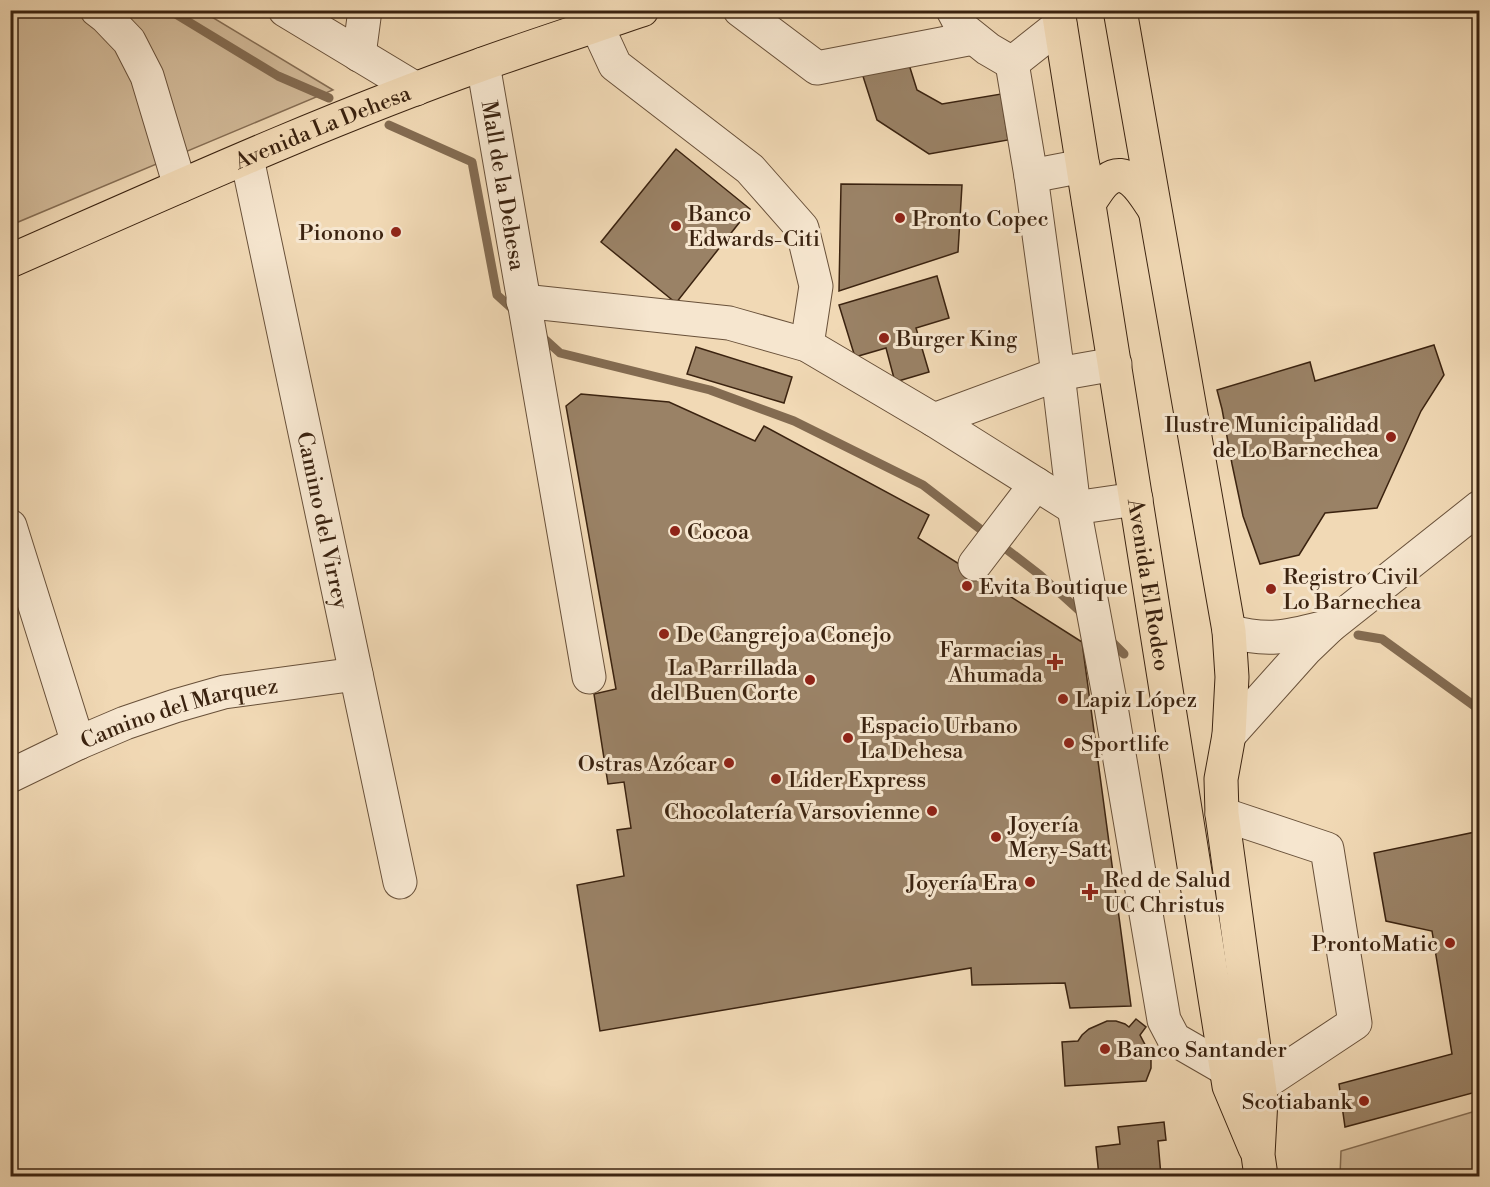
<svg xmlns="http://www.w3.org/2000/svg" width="1490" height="1187" font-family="'Libre Bodoni',serif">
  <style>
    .green { fill: #d2ba99; stroke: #866e54; stroke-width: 1.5 }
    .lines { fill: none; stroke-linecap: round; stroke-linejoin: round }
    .stream { stroke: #836b51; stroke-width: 9 }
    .building { fill: #9a8266; stroke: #3b2310; stroke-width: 1.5 }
    .minor-casing { stroke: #685039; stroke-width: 35 }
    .major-casing { stroke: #3b2310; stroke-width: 35 }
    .minor { stroke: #f6e6cf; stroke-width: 33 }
    .major { stroke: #f1d9b5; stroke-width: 33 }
    .poi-dot { fill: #8f2418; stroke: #f6e6cf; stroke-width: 2 }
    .labels { text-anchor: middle; stroke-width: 6; stroke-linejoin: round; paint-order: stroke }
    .street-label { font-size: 22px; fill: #3b2310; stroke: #f6e6cf }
    .poi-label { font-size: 22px; fill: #3b2310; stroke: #f6e6cf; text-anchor: start }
  </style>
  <rect width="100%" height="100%" fill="#f1d9b5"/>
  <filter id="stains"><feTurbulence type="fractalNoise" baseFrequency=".00333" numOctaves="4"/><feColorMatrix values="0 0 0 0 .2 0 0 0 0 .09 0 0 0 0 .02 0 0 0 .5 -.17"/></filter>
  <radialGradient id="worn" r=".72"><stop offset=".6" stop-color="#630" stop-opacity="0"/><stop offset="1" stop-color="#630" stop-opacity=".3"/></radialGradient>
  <path class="green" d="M11,11h191l131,79 -322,135z
    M1479,1110v66h-139l1,-25z"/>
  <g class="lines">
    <path class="stream" d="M169,10l109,66 51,22
      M389,125l83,37 25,133 19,17
      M539,334l21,19 150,37 84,31 129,64 117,90 43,39
      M1358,635l24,4 98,71
      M1108,638l16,16"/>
  </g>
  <path class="building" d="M906,55l11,35 25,14 59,-10 7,46 -79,14 -52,-34 -16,-50z
    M676,149l74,60 -74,94 -75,-61z
    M841,184l121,1 -4,67 -119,39z
    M937,276l12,42 -33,10 13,44 -34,10 -9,-34 -31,9 -16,-52z
    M1434,345l10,30 -23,36 -44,97 -52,5 -26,42 -39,9 -17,-48 -11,-52 -10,-55 -5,-19 93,-28 5,19z
    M696,347l96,30 -8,26 -97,-29z
    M581,394l88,8 86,39 9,-15 165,89 -11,23 164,104 49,364 -61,2 -5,-25 -93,2 -1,-17 -371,63 -23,-146 47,-9 -7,-46 14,-2 -7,-46 -16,2 -14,-90 22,-5 -50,-283z
    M1480,831v260l-135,36 -6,-43 113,-30 -20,-123 -46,-10 -12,-68z
    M1136,1019l10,8 -6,8 11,21v12l-5,13 -81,5 -3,-44 16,-1 4,-6 7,-6 18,-8h9l9,3 4,3z
    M1164,1122l2,18 -8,1 3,35h-62l-3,-29 24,-3 -2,-17z"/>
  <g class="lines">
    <g class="minor-casing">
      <g id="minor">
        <path d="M97,10l9,7 23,24 18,35 33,110"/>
        <path d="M285,10l131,79"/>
        <path d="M740,10l77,58 156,-30"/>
        <path d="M953,10l10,19 25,20 24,14 48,-38"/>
        <path d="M597,26l18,39 135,104 52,59 14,58 -9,59"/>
        <path d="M359,55l6,-45"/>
        <path d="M1012,63l19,113 27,198 16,134 36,193 54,319 10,19 52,30"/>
        <path id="s1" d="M483,64l106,613"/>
        <path id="s2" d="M247,158l153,724"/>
        <path d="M1031,176l52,-10"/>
        <path d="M523,301l206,22 78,22 127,75 140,88 62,-9"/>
        <path d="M934,420l124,-46 57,-10"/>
        <path d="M10,526l68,217"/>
        <path d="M975,564l61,-80"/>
        <path d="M1229,631c41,12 61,5 101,-5"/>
        <path d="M1229,735l77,-86 24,-23 150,-119"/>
        <path id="s3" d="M10,776l68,-33 47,-20 50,-17 49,-14 132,-18"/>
        <path d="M1222,814l105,35 28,174 -95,63"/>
      </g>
    </g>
    <g class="major-casing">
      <g id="major">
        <path id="s4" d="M1058,10l171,1076 26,62"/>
        <path d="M1120,10l109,621 3,46 -3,58 -8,44 1,35 39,285 -3,56 3,21"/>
        <path d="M1089,203c6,-8 11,-18 18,-23 21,-16 37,14 47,29"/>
        <path id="s5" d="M10,261c157,-69 312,-140 473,-197 53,-19 106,-36 159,-54"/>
      </g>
    </g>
    <use href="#minor" class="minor"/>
    <use href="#major" class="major"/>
  </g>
  <g class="poi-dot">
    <circle cx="900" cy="218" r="6"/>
    <circle cx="676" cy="226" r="6"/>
    <circle cx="396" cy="232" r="6"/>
    <circle cx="884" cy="338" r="6"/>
    <circle cx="1391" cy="437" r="6"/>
    <circle cx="675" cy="531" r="6"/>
    <circle cx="967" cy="586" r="6"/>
    <circle cx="1271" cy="589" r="6"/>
    <circle cx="664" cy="634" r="6"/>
    <path d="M1052 653h6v6h6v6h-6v6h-6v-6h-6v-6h6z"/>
    <circle cx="810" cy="680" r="6"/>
    <circle cx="1063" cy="699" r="6"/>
    <circle cx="848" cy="738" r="6"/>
    <circle cx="1069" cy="743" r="6"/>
    <circle cx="729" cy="763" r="6"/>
    <circle cx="776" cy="779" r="6"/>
    <circle cx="932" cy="811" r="6"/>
    <circle cx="996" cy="837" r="6"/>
    <circle cx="1030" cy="882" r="6"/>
    <path d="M1087 883h6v6h6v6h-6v6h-6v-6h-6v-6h6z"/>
    <circle cx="1450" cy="943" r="6"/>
    <circle cx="1105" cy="1049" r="6"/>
    <circle cx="1364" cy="1101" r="6"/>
  </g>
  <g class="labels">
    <g class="street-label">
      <text dy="8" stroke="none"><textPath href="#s5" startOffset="340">Avenida La Dehesa</textPath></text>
      <text dy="8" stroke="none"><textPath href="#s1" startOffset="123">Mall de la Dehesa</textPath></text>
      <text dy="8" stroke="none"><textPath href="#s2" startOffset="370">Camino del Virrey</textPath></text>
      <text dy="8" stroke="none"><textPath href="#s4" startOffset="582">Avenida El Rodeo</textPath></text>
      <text dy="8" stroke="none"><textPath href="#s3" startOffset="182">Camino del Marquez</textPath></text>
    </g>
    <g class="poi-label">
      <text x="688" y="221">Banco<tspan x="688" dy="25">Edwards-Citi</tspan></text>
      <text x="912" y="226">Pronto Copec</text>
      <text x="384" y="240" text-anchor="end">Pionono</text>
      <text x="896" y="346">Burger King</text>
      <text x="1379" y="432" text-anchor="end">Ilustre Municipalidad<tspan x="1379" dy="25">de Lo Barnechea</tspan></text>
      <text x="687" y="539">Cocoa</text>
      <text x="1283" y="584">Registro Civil<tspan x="1283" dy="25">Lo Barnechea</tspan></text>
      <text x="979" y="594">Evita Boutique</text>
      <text x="676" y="642">De Cangrejo a Conejo</text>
      <text x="1043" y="657" text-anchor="end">Farmacias<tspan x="1043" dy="25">Ahumada</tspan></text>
      <text x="798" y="675" text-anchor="end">La Parrillada<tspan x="798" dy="25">del Buen Corte</tspan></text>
      <text x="1075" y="707">Lapiz López</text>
      <text x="860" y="733">Espacio Urbano<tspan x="860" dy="25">La Dehesa</tspan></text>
      <text x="1081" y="751">Sportlife</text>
      <text x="717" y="771" text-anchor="end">Ostras Azócar</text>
      <text x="788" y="787">Lider Express</text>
      <text x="920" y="819" text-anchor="end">Chocolatería Varsovienne</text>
      <text x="1008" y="832">Joyería<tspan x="1008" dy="25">Mery-Satt</tspan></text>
      <text x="1104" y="887">Red de Salud<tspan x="1104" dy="25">UC Christus</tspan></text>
      <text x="1018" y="890" text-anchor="end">Joyería Era</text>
      <text x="1438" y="951" text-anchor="end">ProntoMatic</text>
      <text x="1117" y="1057">Banco Santander</text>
      <text x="1352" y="1109" text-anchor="end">Scotiabank</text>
    </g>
  </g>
  <rect width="1490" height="1187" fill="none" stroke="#f1d9b5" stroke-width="36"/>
  <rect x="12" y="12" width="1466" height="1163" fill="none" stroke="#3b2310" stroke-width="3"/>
  <rect x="18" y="18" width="1454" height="1151" fill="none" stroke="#3b2310" stroke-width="1.5"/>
  <rect width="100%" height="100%" filter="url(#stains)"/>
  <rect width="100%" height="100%" fill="url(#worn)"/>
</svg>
